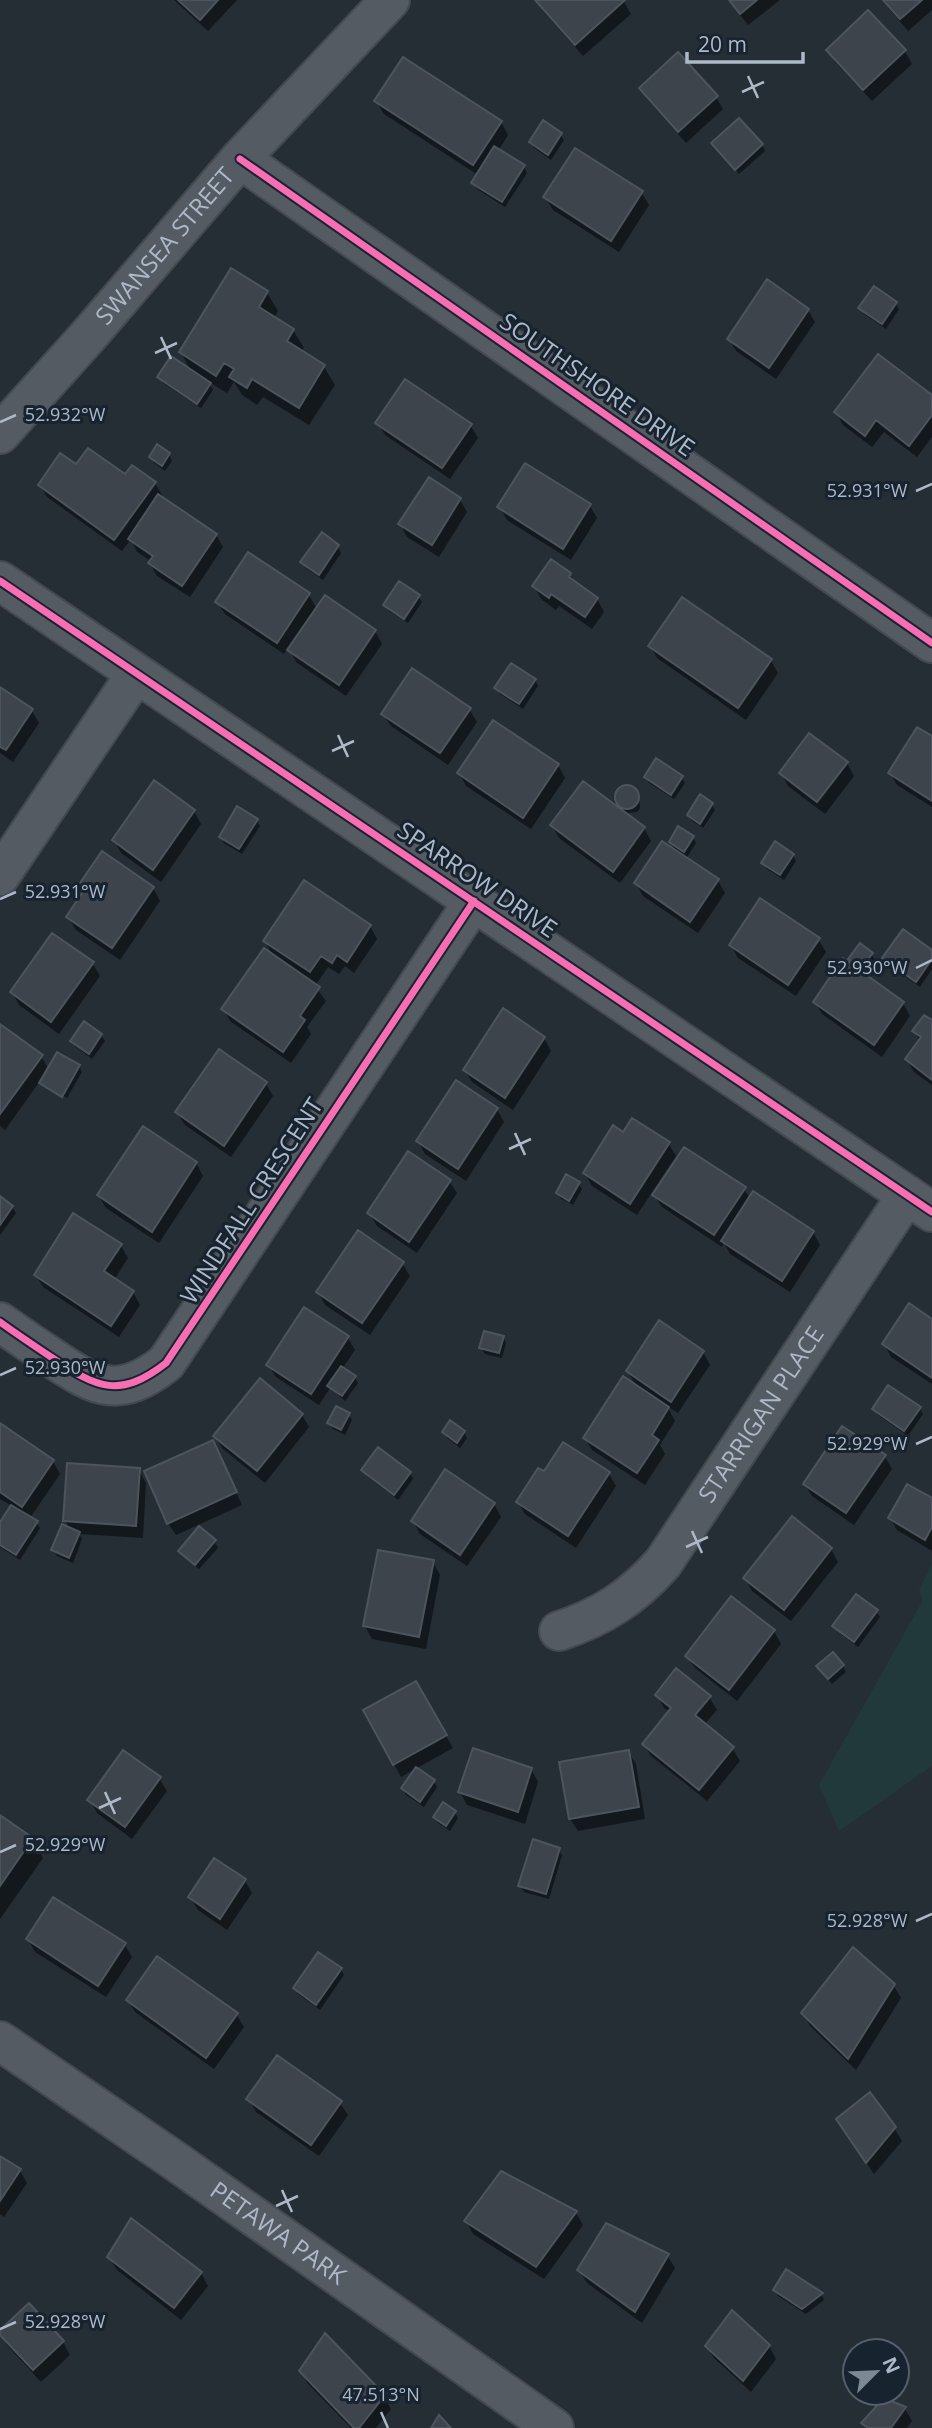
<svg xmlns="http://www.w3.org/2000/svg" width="932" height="2428" font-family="'Open Sans',sans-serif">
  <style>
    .green { fill: #22393b }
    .shadow { fill: #0007 }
    .building { fill: #3d444b; stroke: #4c545d; stroke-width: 2 }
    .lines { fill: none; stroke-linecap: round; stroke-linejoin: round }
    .minor-casing { stroke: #43494f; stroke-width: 42 }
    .minor { stroke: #555b63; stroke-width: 38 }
    .cycleway-casing { stroke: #182330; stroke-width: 11 }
    .cycleway { stroke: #f96db3; stroke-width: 7 }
    .ticks { fill: none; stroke: #adb9c8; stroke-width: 2.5 }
    .labels { text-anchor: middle; stroke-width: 6; stroke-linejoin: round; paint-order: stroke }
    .street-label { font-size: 24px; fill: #adb9c8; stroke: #182330 }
    .ticks-label { font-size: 18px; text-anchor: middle; fill: #adb9c8; stroke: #182330; stroke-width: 6; stroke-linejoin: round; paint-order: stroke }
  </style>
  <rect width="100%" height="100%" fill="#252d35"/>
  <path class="green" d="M932,1564v202l-93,65 -20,-46 104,-185 -4,-10z"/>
  <path class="shadow" d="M174,0h63l-29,31z
    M536,0h87l8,14 -48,42 -40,-45z
    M728,0h52l-32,25z
    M882,0h50v10l-24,21z
    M828,50l77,1 7,13 -40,37 -37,-39z
    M641,88l75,9 7,12 -37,34 -38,-43z
    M376,101l125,21 7,13 -10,16 26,16 3,6 -22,34 -28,-18 -4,-6 5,-8 -94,-61z
    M560,134l4,6 -13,20 -17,-12 -3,-6z
    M762,145l3,6 -26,23 -22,-25z
    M641,192l8,13 -30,47 -66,-42 -8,-13z
    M232,271l35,22 11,18 -4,7 19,12 11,18 -3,4 23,15 11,18 -26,40 -46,-28 -6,8 -15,-10 -8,-13 -7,11 -18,-11 4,8 -12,18 -38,-25 -4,-6 33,-4 -11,-21z
    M895,303l4,6 -13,20 -22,-15 -4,-6z
    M808,310l7,12 -39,57 -40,-28 -7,-12z
    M932,397v40l-15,20 -33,-25 -12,15 -29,-22 -7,-13z
    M378,423l92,2 8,13 -28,41 -65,-44z
    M169,455l3,6 -7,10 -11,-8 -3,-6z
    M76,467l79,16 7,12 -2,3 56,37 7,12 -33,50 -33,-21 -7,-13 1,-2 -14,-9 -6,-13 -9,12 -75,-54 -7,-12z
    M460,500l7,12 -28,45 -32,-20 -7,-13z
    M590,506l7,12 -26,42 -64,-40 -7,-13z
    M322,535l16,12 3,6 -18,27 -17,-12 -3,-6z
    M570,574l5,10 22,15 7,13 -12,17 -33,-23 -3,4 -15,-11 -7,-13z
    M308,594l9,15 58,22 7,13 -36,52 -49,-33 -9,-15 -4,6 -59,-40 -8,-12z
    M418,596l4,6 -14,21 -19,-12 -4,-6z
    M650,646l121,15 7,12 -32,47 -89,-62z
    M535,680l3,6 -15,23 -23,-15 -4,-6z
    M0,689l32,22 7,12 -26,39 -13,-9z
    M469,709l8,13 -29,43 -57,-39 -8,-12z
    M809,735l38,28 7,13 -29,38 -37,-28 -7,-13z
    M932,738v69l-35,-22 -7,-12z
    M558,765l7,13 -34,51 -65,-43 -7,-13z
    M646,777h35l4,6 -11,16 -25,-16z
    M155,783l39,28 7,13 -40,58 -40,-29 -7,-13z
    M626,787l9,4 4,6 1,11 -3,4 -12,1 -8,-15 4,-10z
    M711,804l4,6 -12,18 -11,-7 -3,-6z
    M256,820l4,6 -18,28 -18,-11 -3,-6z
    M552,826l92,2 7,13 -31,42 -61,-45z
    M693,837l3,6 -10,16 32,22 7,12 -27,40 -55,-37 -7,-13 41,-30 -6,-11z
    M793,855l3,6 -12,19 -17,-11 -4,-6z
    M82,883l71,5 7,13 -40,59 -44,-30 -8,-13 18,-27z
    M370,926l7,13 -23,34 -9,-7 -6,8 -11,-7 -13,19 11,15 -19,26 4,7 -20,29 -60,-41 -8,-13 51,-51 -9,-17z
    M53,935l40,29 7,12 -41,58 -40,-29 -7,-13z
    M818,939l8,13 -30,44 -58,-38 -7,-13z
    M932,953v16l-12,18 -33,-23 -3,-6z
    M871,954l4,6 -12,15 40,28 7,13 -28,41 -60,-43 -7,-12 42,-31 -7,-12z
    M932,1022v63l-18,-13 -7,-12 13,-19 -6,-10z
    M84,1024l17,11 4,6 -13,18 -16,-12 -4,-6z
    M0,1026l41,30 8,14 30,-4 3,6 -15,26 -23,-14v4l-4,-7 -35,49 -5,-4z
    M544,1038l7,13 -38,59 -41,-28 -7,-12z
    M219,1052l47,32 7,12 -42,61 -46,-32 -8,-12z
    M457,1082l40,27 7,13 -38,59 -41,-27 -7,-13z
    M623,1134l45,9 8,13 -39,59 -45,-29 -7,-13z
    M196,1163l7,13 -44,67 -53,-35 -7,-12z
    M449,1181l8,12 -40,60 -40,-27 -8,-13z
    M578,1183l4,6 -9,16 -12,-6 -3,-6z
    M744,1189l6,10 63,33 7,13 -30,47 -60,-38 -6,-11 -2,4 -60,-40 -8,-12z
    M0,1198l12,9 4,6 -16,22z
    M121,1246l7,12 -14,22 19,12 7,13 -21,32 -76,-50 -7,-12z
    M402,1263l8,13 -40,59 -45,-30 -7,-13z
    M932,1321v63l-41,-27 -7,-13z
    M503,1337l3,6 -4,15 -17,-4 -4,-6z
    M348,1338l7,12 -13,19 13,8 3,6 -13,18 -15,-13 -11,17 -43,-28 -8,-12z
    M703,1352l7,13 -32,48 -11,-7 8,15 -15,24 5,9 -20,31 -53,-35 -7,-12 52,-51 -9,-15z
    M919,1408l4,6 -15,22 -30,-21 -4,-6z
    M348,1414l4,6 -7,15 -12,-6 -4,-6z
    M302,1415l7,12 -44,56 -42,-34 -8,-12z
    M0,1425l53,36 7,13 -30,44 6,4 4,6 -20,32 -20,-13v-22l12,-19 -12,-7z
    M444,1432h20l3,6 -7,10 -13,-10z
    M213,1442l29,63 -66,30 -8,-12z
    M885,1457l7,12 -38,56 -42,-29 -7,-12z
    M139,1470l7,13 -3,55 -64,-4 3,5 -9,24 -16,-7 -4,-6 17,-20 -5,-10z
    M363,1470l47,3 3,6 -15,21 -31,-24z
    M544,1474h65l7,12 -40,62 -51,-34 -7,-12z
    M932,1500v51l-35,-21 -7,-12z
    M494,1504l7,13 -34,49 -47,-32 -7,-13z
    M215,1542l3,6 -19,21 -15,-12 -4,-6z
    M831,1549l7,13 -47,59 -39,-30 -7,-13z
    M433,1562l7,13 -14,74 -54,-10 -7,-13z
    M857,1596l20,16 3,5 -22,30 -20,-15 -4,-6z
    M774,1631l7,13 -44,57 -42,-33 -8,-12z
    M843,1666l3,6 -14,12 -10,-12z
    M416,1683l37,65 -52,29 -36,-66z
    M657,1695l52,2 8,13 -13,15 28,23 8,13 -33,40 -56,-45 -7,-12 26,-32 -6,-4z
    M628,1752l8,12 9,55 -67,12 -8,-12z
    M416,1769l18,13 3,5 -13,20 -18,-12 -3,-6z
    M531,1769l7,13 -13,42 -58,-19 -7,-13z
    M159,1778l8,13 -35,48 -35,-26 -7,-13z
    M455,1812l3,6 -8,13 -12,-8 -3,-6z
    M0,1817l32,22 11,19 -43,61z
    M558,1849l4,6 -13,44 -25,-7 -4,-6z
    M245,1881l7,12 -25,37 -29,-20 -8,-13z
    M28,1939l96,5 8,13 -26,40 -71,-45z
    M341,1969l3,6 -24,35 -22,-16 -3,-6z
    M893,1985l8,13 -45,72 -46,-44 -7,-13z
    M128,2000l108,14 8,13 -30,42 -79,-57z
    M249,2099l91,4 8,12 -29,41 -63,-44z
    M894,2128l8,13 -28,33 -29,-42z
    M0,2154l3,5 17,12 7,12 -23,34 -4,-3z
    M501,2173l75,40 7,12 -39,54 -71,-45 -7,-13z
    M667,2255l8,13 -33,55 -55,-40 -8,-13z
    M109,2257l92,16 7,13 -27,34 -64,-50z
    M775,2290l46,4 3,6 -18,14 -28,-18z
    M28,2306l35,36 7,13 -29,27 -34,-37 -7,-12z
    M707,2346h62l7,13 -25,33 -37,-34z
    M301,2371l82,25 8,13 -15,19h-25l-43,-44z
    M885,2401l20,8 7,12 -5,7h-41l-3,-5z"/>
  <path class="building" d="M178,0h40l-18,20z
    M535,0h90l-50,45z
    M729,0h28l-17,14z
    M883,0h39l-22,19z
    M868,10l38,40 -43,40 -37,-40z
    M678,52l40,44 -40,36 -39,-44z
    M403,57l99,64 -29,44 -99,-64z
    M739,118l24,26 -28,26 -24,-27z
    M543,120l19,13 -14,22 -19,-13z
    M494,146l31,19 -23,37 -31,-19z
    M575,148l68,43 -32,50 -68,-44z
    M231,268l37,23 -9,16 35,22 -7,12 38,24 -26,43 -47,-29 -5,9 -18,-11 5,-8 -10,-6 -8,13 -37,-24z
    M767,279l42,30 -40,59 -42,-29z
    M874,286l23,16 -15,22 -24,-16z
    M878,354l54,41v20l-23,31 -33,-26 -11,16 -31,-24z
    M171,356l40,27 -14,21 -40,-27z
    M405,379l67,45 -30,44 -67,-45z
    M157,444l13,9 -8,13 -13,-9z
    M88,448l37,26 7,-9 24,17 -42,58 -76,-55 22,-32 16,11z
    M525,463l66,41 -28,45 -66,-42z
    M429,477l32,21 -29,47 -34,-21z
    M158,494l59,40 -35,52 -34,-23 5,-7 -25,-17z
    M322,532l17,13 -20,30 -19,-13z
    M248,552l62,41 -33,50 -62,-41z
    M551,559l20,14 -2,4 29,21 -13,19 -34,-23 -2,4 -17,-12z
    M399,581l21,14 -16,24 -21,-14z
    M325,595l51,35 -37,55 -52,-35z
    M682,597l90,62 -34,49 -90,-62z
    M511,663l25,16 -17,25 -25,-16z
    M412,668l59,40 -31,45 -59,-39z
    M0,687l33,22 -27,41 -6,-3z
    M493,720l66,44 -36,54 -66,-45z
    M917,727l15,9v65l-44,-28z
    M809,733l39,29 -31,40 -38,-29z
    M656,758l27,18 -12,19 -27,-18z
    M154,780l41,30 -42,60 -41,-30z
    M583,781l62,46 -32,45 -63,-47z
    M615 797a12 12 0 1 1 24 0a12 12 0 1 1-24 0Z
    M700,794l13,9 -13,21 -13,-9z
    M237,806l21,13 -19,30 -20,-12z
    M678,826l16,10 -10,16 -15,-10z
    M662,841l57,38 -29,43 -56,-39z
    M775,841l19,13 -14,21 -19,-12z
    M102,851l52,36 -42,61 -46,-31 20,-30 -6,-4z
    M304,880l67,45 -24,37 -10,-7 -5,8 -11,-7 -11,16 -47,-31z
    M760,898l60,40 -32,47 -59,-40z
    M903,929l29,21v9l-16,23 -34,-24z
    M52,933l42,29 -43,60 -41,-30z
    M860,943l13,10 -12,15 -13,-9z
    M264,948l56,39 -20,29 5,4 -22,32 -62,-43z
    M843,958l61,44 -30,43 -61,-43z
    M503,1008l42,29 -40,61 -42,-28z
    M924,1015l8,5v60l-27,-21 16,-22 -9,-6z
    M84,1021l18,13 -13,20 -19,-13z
    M0,1024l43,31 -43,59z
    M219,1049l48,33 -43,64 -49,-34z
    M57,1052l23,13 -18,32 -23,-14z
    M456,1080l42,28 -40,61 -42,-28z
    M632,1118l38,24 -40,62 -47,-31 30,-48 10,7z
    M143,1126l54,36 -45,70 -55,-37z
    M684,1147l62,40 -32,48 -62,-40z
    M408,1151l43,29 -42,62 -42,-29z
    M566,1174l14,8 -11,19 -13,-8z
    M753,1191l61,40 -32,50 -61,-40z
    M0,1196l13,10 -13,19z
    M73,1213l49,31 -18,27 30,20 -23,35 -77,-51z
    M358,1230l46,32 -42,61 -46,-31z
    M909,1303l23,16v59l-50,-34z
    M304,1307l45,29 -38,58 -45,-29z
    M659,1320l45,31 -33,51 -45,-31z
    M484,1331l20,5 -5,17 -20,-5z
    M341,1366l15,10 -14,20 -15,-10z
    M623,1376l46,31 -17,28 7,5 -22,33 -54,-35z
    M260,1378l43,36 -46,57 -44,-35z
    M888,1385l33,22 -17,24 -32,-22z
    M336,1406l14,7 -9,17 -14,-7z
    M450,1420l15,11 -8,12 -15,-11z
    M0,1423l54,37 -32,47 -22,-15z
    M842,1426l44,29 -40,58 -43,-29z
    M213,1440l24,52 -70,32 -23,-53z
    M563,1442l47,30 -42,64 -52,-34 22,-34 6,3z
    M378,1447l33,25 -17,23 -33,-25z
    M67,1463l73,5 -4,58 -73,-5z
    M445,1469l50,34 -35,52 -49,-34z
    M907,1484l25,14v29l-7,13 -37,-22z
    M11,1505l27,16 -22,34 -16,-10v-23z
    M792,1516l40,32 -48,62 -41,-32z
    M62,1524l18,8 -11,26 -18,-8z
    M199,1526l17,14 -21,25 -17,-14z
    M378,1550l56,10 -15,77 -56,-11z
    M856,1594l22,16 -24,32 -22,-16z
    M731,1596l44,34 -46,60 -44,-34z
    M833,1652l11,13 -16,14 -12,-13z
    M676,1668l35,28 -16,19 39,32 -35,43 -57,-46 29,-36 -16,-13z
    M416,1681l31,54 -54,30 -30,-55z
    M473,1748l59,20 -14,44 -60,-20z
    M123,1750l38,27 -36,50 -38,-27z
    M629,1750l10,57 -70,12 -10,-57z
    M416,1767l19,13 -15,22 -19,-14z
    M443,1802l13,9 -10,15 -13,-9z
    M0,1815l33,23 -33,48z
    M533,1839l27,9 -14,46 -28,-8z
    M214,1858l32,21 -26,40 -32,-22z
    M53,1897l73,46 -28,43 -72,-47z
    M853,1947l42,37 -47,75 -47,-46z
    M318,1952l24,16 -26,37 -23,-17z
    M157,1956l81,57 -32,45 -80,-58z
    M277,2055l65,46 -31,44 -65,-46z
    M870,2092l26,35 -30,36 -30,-44z
    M0,2156l21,13 -21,32z
    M501,2171l76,40 -41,56 -72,-46z
    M131,2218l71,54 -28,36 -67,-51z
    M606,2223l63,31 -34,58 -58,-42z
    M786,2269l37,24 -21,16 -29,-19z
    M29,2303l35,38 -31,29 -33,-35v-5z
    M732,2310l38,35 -27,36 -38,-35z
    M325,2333l60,62 -26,33h-5l-55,-57z
    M884,2398l22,9 -15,21h-23l-7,-5z
    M439,2415l12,13h-20z"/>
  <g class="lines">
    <g class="minor-casing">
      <g id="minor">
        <path d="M240,159l692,484"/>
        <path id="s1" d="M0,434l89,-99 151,-176 150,-159"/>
        <path d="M0,581l932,631"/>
        <path d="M0,876l136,-202"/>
        <path d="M0,1322c18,13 36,25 54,37 43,29 66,40 112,4l308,-462"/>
        <path id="s2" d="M559,1631c43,-14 74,-34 104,-68l244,-368"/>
        <path id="s3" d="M0,2041l178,122 376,265"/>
      </g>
    </g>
    <use href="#minor" class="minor"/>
    <g class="cycleway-casing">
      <path id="cycleway" d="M240,159l692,484
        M0,581l932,631
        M0,1322c18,13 36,25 54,37 43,29 66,40 112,4l308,-462"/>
    </g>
    <use href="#cycleway" class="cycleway"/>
  </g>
  <path class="ticks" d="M748,76l10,22M742,92l22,-10M161,337l10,22M155,353l22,-10M0,422l16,-7M916,491l16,-7M338,735l10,22M332,751l22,-10M0,899l16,-7M916,968l16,-8M515,1133l10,22M509,1149l22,-10M0,1375l16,-7M916,1444l16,-7M692,1531l10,22M686,1547l22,-10M105,1792l10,22M99,1808l22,-10M0,1852l16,-7M916,1921l16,-7M282,2190l10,22M276,2206l22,-10M0,2329l16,-7M381,2412l7,16"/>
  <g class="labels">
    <g class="street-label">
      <text dy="8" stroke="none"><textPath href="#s1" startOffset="250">SWANSEA STREET</textPath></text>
      <text transform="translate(597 385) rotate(35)" y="8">SOUTHSHORE DRIVE</text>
      <text transform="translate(477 880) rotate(34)" y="8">SPARROW DRIVE</text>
      <text transform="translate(252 1201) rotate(-57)" y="8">WINDFALL CRESCENT</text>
      <text dy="8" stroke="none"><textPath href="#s2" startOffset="304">STARRIGAN PLACE</textPath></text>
      <text dy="8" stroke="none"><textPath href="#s3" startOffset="338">PETAWA PARK</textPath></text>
    </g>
  </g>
  <g class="ticks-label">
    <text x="65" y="421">52.932°W</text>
    <text x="867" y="497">52.931°W</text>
    <text x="65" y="898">52.931°W</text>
    <text x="867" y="974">52.930°W</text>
    <text x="65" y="1374">52.930°W</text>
    <text x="867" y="1450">52.929°W</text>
    <text x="65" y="1851">52.929°W</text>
    <text x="867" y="1927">52.928°W</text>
    <text x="65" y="2328">52.928°W</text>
    <text x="381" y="2401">47.513°N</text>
  </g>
  <g transform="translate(876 2372) rotate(66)"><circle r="33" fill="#182330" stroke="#545f6d" stroke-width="2"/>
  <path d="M0-5L12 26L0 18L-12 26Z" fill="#7d8895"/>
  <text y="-10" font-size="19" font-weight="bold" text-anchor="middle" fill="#adb9c8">N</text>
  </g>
  <path d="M687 52v10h116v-10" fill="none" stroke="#adb9c8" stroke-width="3.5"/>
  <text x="698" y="52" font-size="21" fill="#adb9c8" stroke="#182330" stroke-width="5" paint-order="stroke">20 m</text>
</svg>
